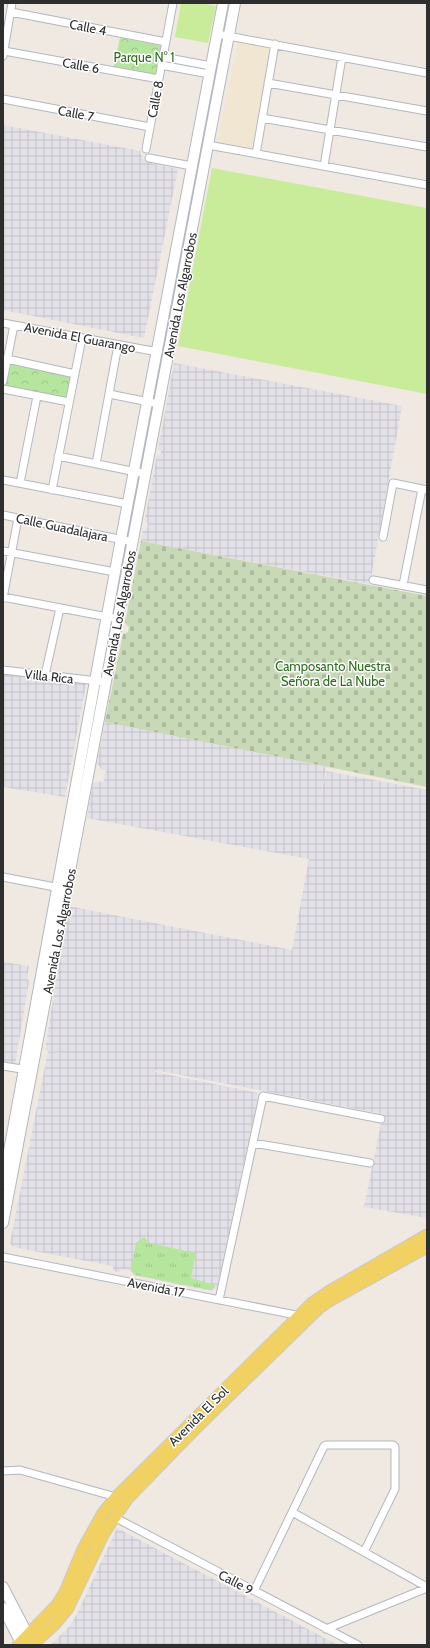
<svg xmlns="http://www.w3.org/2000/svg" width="430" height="1648" font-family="Cabin,sans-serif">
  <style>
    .industrial { fill: url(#industrial-grid) }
    .education { fill: #f0e6d1 }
    .grass { fill: url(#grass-tufts) }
    .cemetery { fill: url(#cemetery-stones) }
    .park { fill: url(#park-crowns) }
    .pitch { fill: #c9ec9a }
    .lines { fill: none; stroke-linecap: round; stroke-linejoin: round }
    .street-casing { stroke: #b4b7c1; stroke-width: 9 }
    .secondary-casing { stroke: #b4b7c1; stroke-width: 12 }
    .primary-casing { stroke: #c9c9c9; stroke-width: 13 }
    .street { stroke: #fff; stroke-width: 7 }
    .secondary { stroke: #fff; stroke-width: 10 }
    .primary { stroke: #f2d163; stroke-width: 11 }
    .labels { text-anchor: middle; stroke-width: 3; stroke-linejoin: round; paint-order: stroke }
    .street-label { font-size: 13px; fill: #2e2e2e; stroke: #fff }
    .park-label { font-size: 13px; fill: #2c6e1b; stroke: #fff }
  </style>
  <defs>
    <pattern id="industrial-grid" width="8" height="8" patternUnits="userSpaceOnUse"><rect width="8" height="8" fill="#e3e1e8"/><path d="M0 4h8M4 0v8" fill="none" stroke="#c3c1c7"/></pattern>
    <pattern id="grass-tufts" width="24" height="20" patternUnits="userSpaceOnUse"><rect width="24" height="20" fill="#b6e59e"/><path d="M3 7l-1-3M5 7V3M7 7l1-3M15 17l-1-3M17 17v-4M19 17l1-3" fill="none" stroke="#9dc588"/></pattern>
    <pattern id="cemetery-stones" width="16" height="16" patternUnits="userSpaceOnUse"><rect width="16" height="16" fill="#c8d9b8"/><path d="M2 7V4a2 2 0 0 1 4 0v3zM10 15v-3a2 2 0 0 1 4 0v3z" fill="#acbb9e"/></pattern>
    <pattern id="park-crowns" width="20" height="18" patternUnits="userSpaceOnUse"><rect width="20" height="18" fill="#b6e59e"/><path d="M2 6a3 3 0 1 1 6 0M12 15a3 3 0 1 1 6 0" fill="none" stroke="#9dc588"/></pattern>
  </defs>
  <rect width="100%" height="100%" fill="#efe9e1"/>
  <path class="industrial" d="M3,125l137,26 2,7 7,5 29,6 -34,169 -141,-28z
    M174,363l228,43 -32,178 -229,-43 2,-10 4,-3 1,-4 -3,-5 12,-64 3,1 1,-5 -3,-1z
    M3,674l83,10 -21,113 -62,-10z
    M105,722l221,45 -9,49 9,-45 101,19v428l-63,-11 19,-93 -228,-44 -28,134 28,-132 104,21 -42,195 -7,3 -76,-16 -3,-4 -8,-2 -4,3 -6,-1v-5l-100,-19 -3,-4 38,-192 66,12 -69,-13 23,-144 224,44 17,-91 -222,-41 6,-35 11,-2 2,-11 -5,-1 -4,-6z
    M3,962l26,4 -2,13 2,2 -14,84 -12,-2z
    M117,1528l221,117h-288l20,-19 8,-14z"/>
  <path class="education" d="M238,42l33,7 -20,101 -34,-6z"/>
  <path class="grass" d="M144,1237l5,6 47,10 -5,25 24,7v2l-5,3 -75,-15 -4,-5 5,-27z"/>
  <path class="cemetery" d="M141,541l286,55v191l-322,-65 18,-88 5,-2 1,-5 -4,-4z"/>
  <path class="park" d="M120,38l43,8 -6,29 -43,-9z
    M10,362l61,13 -4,24 -63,-13z"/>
  <path class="pitch" d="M181,3h19l16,3 -8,37 -33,-6z
    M212,168l215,40v186l-249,-48z"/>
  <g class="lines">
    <g class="street-casing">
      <path id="street" d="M11,12l155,30
        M217,34l210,39
        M4,51l155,28
        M3,56l9,-53
        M163,57l48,9
        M161,65l48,9
        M268,83l159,28
        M3,99l147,28
        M262,118l165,29
        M208,145l219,40
        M146,149l27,-146
        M256,154l19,-110
        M149,158l43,8
        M324,166l18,-109
        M3,323l155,29
        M7,359l68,15
        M3,381l11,-56
        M3,389l66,13
        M109,394l50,10
        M58,456l88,18
        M96,464l22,-119
        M3,480l125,24
        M20,483l17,-87
        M52,490l30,-152
        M3,515l130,27
        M383,537l10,-54 34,7
        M3,551l112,21
        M373,580l54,10
        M403,585l19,-96
        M3,597l115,22
        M3,598l15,-80
        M3,670l103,12
        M45,675l15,-67
        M3,877l57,11
        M3,1066l25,4
        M253,1143l117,20
        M3,1257l298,59
        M219,1300l44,-204 118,23
        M3,1471l17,-1 96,27
        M292,1512l135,75
        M114,1517l244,128
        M254,1591l70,-145 2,-1h67l2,2v42l-31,63
        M326,1629l101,-41"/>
    </g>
    <g class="secondary-casing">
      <path id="secondary" d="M3,1184l118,-645 102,-536
        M3,1223l232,-1220
        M3,1587l25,48
        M3,1608l18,35"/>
    </g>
    <g class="primary-casing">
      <path id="primary" d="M18,1645l39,-40 8,-13 18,-43 20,-36 13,-16 196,-194 16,-11 99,-57
        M32,1645l22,-20 14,-17 36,-75 23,-34 72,-74 120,-117 10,-7 98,-54"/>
    </g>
    <use href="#street" class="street"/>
    <use href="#secondary" class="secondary"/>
    <use href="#primary" class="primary"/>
  </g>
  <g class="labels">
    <g class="street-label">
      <text transform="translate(88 27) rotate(11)" y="5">Calle 4</text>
      <text transform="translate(81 65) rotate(10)" y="5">Calle 6</text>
      <text transform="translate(155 99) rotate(-79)" y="5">Calle 8</text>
      <text transform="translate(76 113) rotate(11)" y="5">Calle 7</text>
      <text transform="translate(180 295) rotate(-79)" y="5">Avenida Los Algarrobos</text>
      <text transform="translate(80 337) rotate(11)" y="5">Avenida El Guarango</text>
      <text transform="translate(62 527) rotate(12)" y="5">Calle Guadalajara</text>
      <text transform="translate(119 613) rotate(-79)" y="5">Avenida Los Algarrobos</text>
      <text transform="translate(49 676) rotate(6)" y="5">Villa Rica</text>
      <text transform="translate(59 931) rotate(-79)" y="5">Avenida Los Algarrobos</text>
      <text transform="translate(156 1287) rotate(11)" y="5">Avenida 17</text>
      <text transform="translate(198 1416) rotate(-45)" y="5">Avenida El Sol</text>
      <text transform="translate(236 1582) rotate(28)" y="5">Calle 9</text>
    </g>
    <g class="park-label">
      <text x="144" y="62">Parque N° 1</text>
      <text x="333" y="671">Camposanto Nuestra<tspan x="333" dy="15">Señora de La Nube</tspan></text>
    </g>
  </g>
  <rect width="430" height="1648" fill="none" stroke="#2e2e2e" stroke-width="8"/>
</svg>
